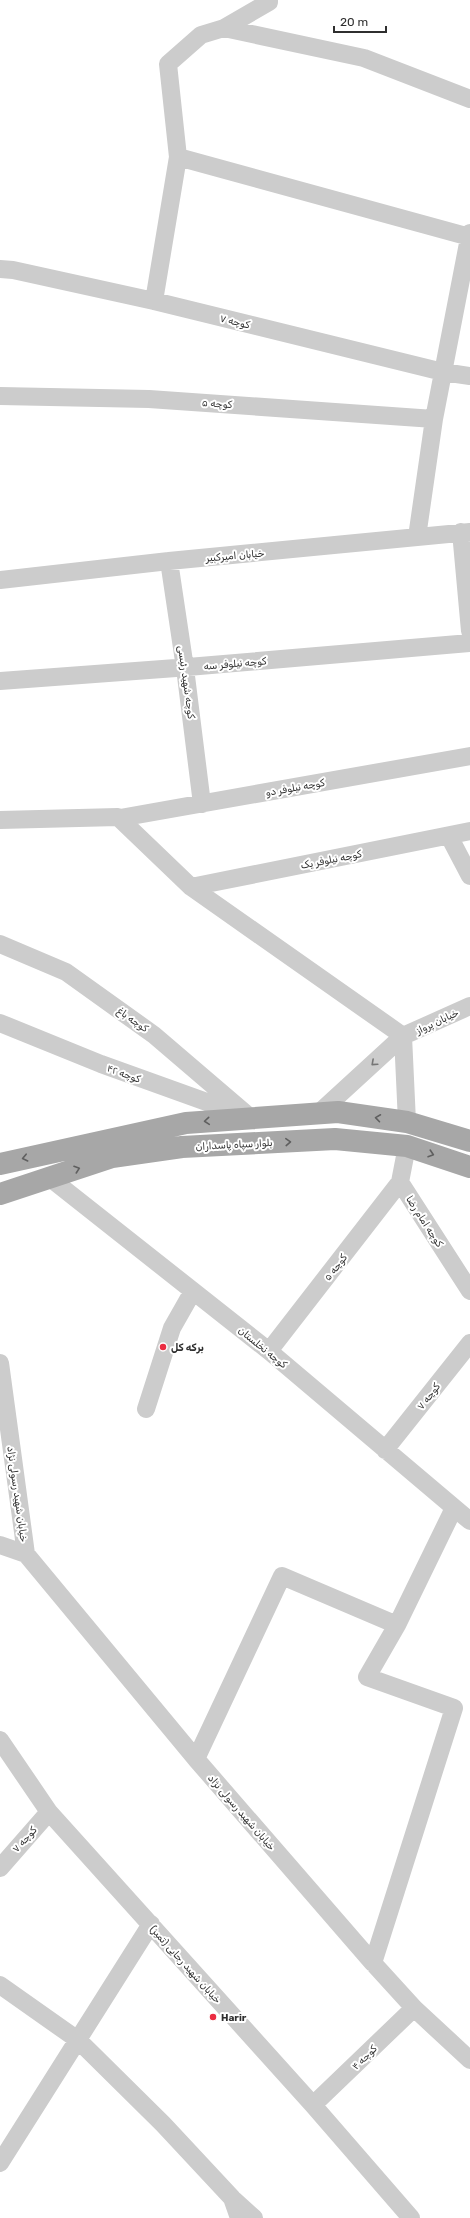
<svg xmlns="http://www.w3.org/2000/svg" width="470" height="2218" font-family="Rubik,'Noto Sans Arabic',sans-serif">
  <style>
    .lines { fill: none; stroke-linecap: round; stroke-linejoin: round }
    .minor { stroke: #ccc; stroke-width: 18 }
    .major { stroke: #a7a7a7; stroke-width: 22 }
    .oneway { stroke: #767676 }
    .oneway2 { stroke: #5f5f5f }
    .poi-dot { fill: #eb2c41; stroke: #fff; stroke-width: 1.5 }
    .labels { text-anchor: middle; stroke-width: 4; stroke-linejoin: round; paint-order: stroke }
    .street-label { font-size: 10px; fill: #2f2f2f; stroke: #fff }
    .poi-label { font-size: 10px; font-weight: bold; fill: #2f2f2f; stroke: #fff; text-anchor: start }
  </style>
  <rect width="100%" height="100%" fill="#fff"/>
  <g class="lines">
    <path class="minor" d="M224,28l140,30 106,41
      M178,157l292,80
      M0,269l13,1 141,31 289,71 27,4
      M154,301l24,-144 -10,-93 33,-29 23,-7 45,-26v-2
      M0,396l149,3 285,20
      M461,532l9,99
      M417,537l17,-118 36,-186
      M169,561l16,107 17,136
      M0,580l169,-19 301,-29
      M0,681l176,-13 294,-25
      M120,818l350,-62
      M0,820l118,-3 73,70 212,149
      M449,836l21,40
      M191,887l279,-56
      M0,944l66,28 88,63 97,83
      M0,1023l101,41 139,50
      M403,1036l4,86
      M319,1113l84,-77 67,-30
      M407,1146l-7,36 70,109
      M50,1178l219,173 201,170
      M269,1351l131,-169
      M0,1363l26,191 170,205 177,204 41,45 56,52
      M146,1409l26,-81 21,-37
      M385,1450l85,-107
      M0,1545l26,9
      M0,1740l49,72 264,293 98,113
      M196,1759l86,-183 115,49 57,-117
      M0,1868l49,-56
      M373,1963l81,-255 -87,-31 30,-52
      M0,1985l78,55 85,84 69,74 7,20
      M313,2105l101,-97
      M0,2163l151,-239
      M234,2200l20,18"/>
    <path class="major" d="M0,1164l186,-41 152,-11 69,10 63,19
      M0,1194l112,-37 70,-10 153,-8 72,7 63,21"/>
  </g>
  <defs><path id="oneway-chevron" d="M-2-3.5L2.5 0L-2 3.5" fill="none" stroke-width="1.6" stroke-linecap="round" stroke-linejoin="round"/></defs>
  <use class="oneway" href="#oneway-chevron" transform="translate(374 1063) rotate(138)"/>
  <g class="oneway2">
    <use href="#oneway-chevron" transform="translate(378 1118) rotate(-172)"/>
    <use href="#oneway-chevron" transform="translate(207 1121) rotate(175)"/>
    <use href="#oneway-chevron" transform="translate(288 1142) rotate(-3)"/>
    <use href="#oneway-chevron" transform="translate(431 1154) rotate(18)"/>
    <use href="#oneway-chevron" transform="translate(25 1158) rotate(167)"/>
    <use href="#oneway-chevron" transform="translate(77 1169) rotate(-19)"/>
  </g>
  <g class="poi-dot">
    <circle cx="163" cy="1347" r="4"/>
    <circle cx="213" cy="2017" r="4"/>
  </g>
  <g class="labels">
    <g class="street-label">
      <text transform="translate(235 321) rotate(14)" y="4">کوچه ۷</text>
      <text transform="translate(217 403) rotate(4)" y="4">کوچه ۵</text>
      <text transform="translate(235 555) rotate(-5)" y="4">خیابان امیرکبیر</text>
      <text transform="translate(235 663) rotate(-5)" y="4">کوچه نیلوفر سه</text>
      <text transform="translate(187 682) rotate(82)" y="4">کوچه شهید رئیسی</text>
      <text transform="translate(295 787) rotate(-10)" y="4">کوچه نیلوفر دو</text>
      <text transform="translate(331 859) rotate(-11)" y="4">کوچه نیلوفر یک</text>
      <text transform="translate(133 1019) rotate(35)" y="4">کوچه باغ</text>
      <text transform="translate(437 1021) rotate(-25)" y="4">خیابان پرواز</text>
      <text transform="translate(124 1073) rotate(20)" y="4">کوچه ۴۲</text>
      <text transform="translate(234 1144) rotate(-3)" y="4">بلوار سپاه پاسداران</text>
      <text transform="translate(425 1221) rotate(57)" y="4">کوچه امام رضا</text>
      <text transform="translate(335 1267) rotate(-52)" y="4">کوچه ۵</text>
      <text transform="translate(263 1347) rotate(39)" y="4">کوچه نخلستان</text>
      <text transform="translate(428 1396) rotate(-52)" y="4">کوچه ۷</text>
      <text transform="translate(18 1494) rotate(82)" y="4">خیابان شهید رسولی نژاد</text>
      <text transform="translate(242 1812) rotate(49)" y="4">خیابان شهید رسولی نژاد</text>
      <text transform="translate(24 1839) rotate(-47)" y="4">کوچه ۷</text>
      <text transform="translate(186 1964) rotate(48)" y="4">خیابان شهید رجایی (تمیز)</text>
      <text transform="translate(364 2057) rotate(-44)" y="4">کوچه ۴</text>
    </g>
    <g class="poi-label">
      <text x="171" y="1351">برکه کل</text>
      <text x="221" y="2021">Harir</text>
    </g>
  </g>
  <path d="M334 26v6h52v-6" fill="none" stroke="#2f2f2f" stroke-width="2"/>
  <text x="340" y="26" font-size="12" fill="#2f2f2f" stroke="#ffffff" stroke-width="3" paint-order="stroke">20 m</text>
</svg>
